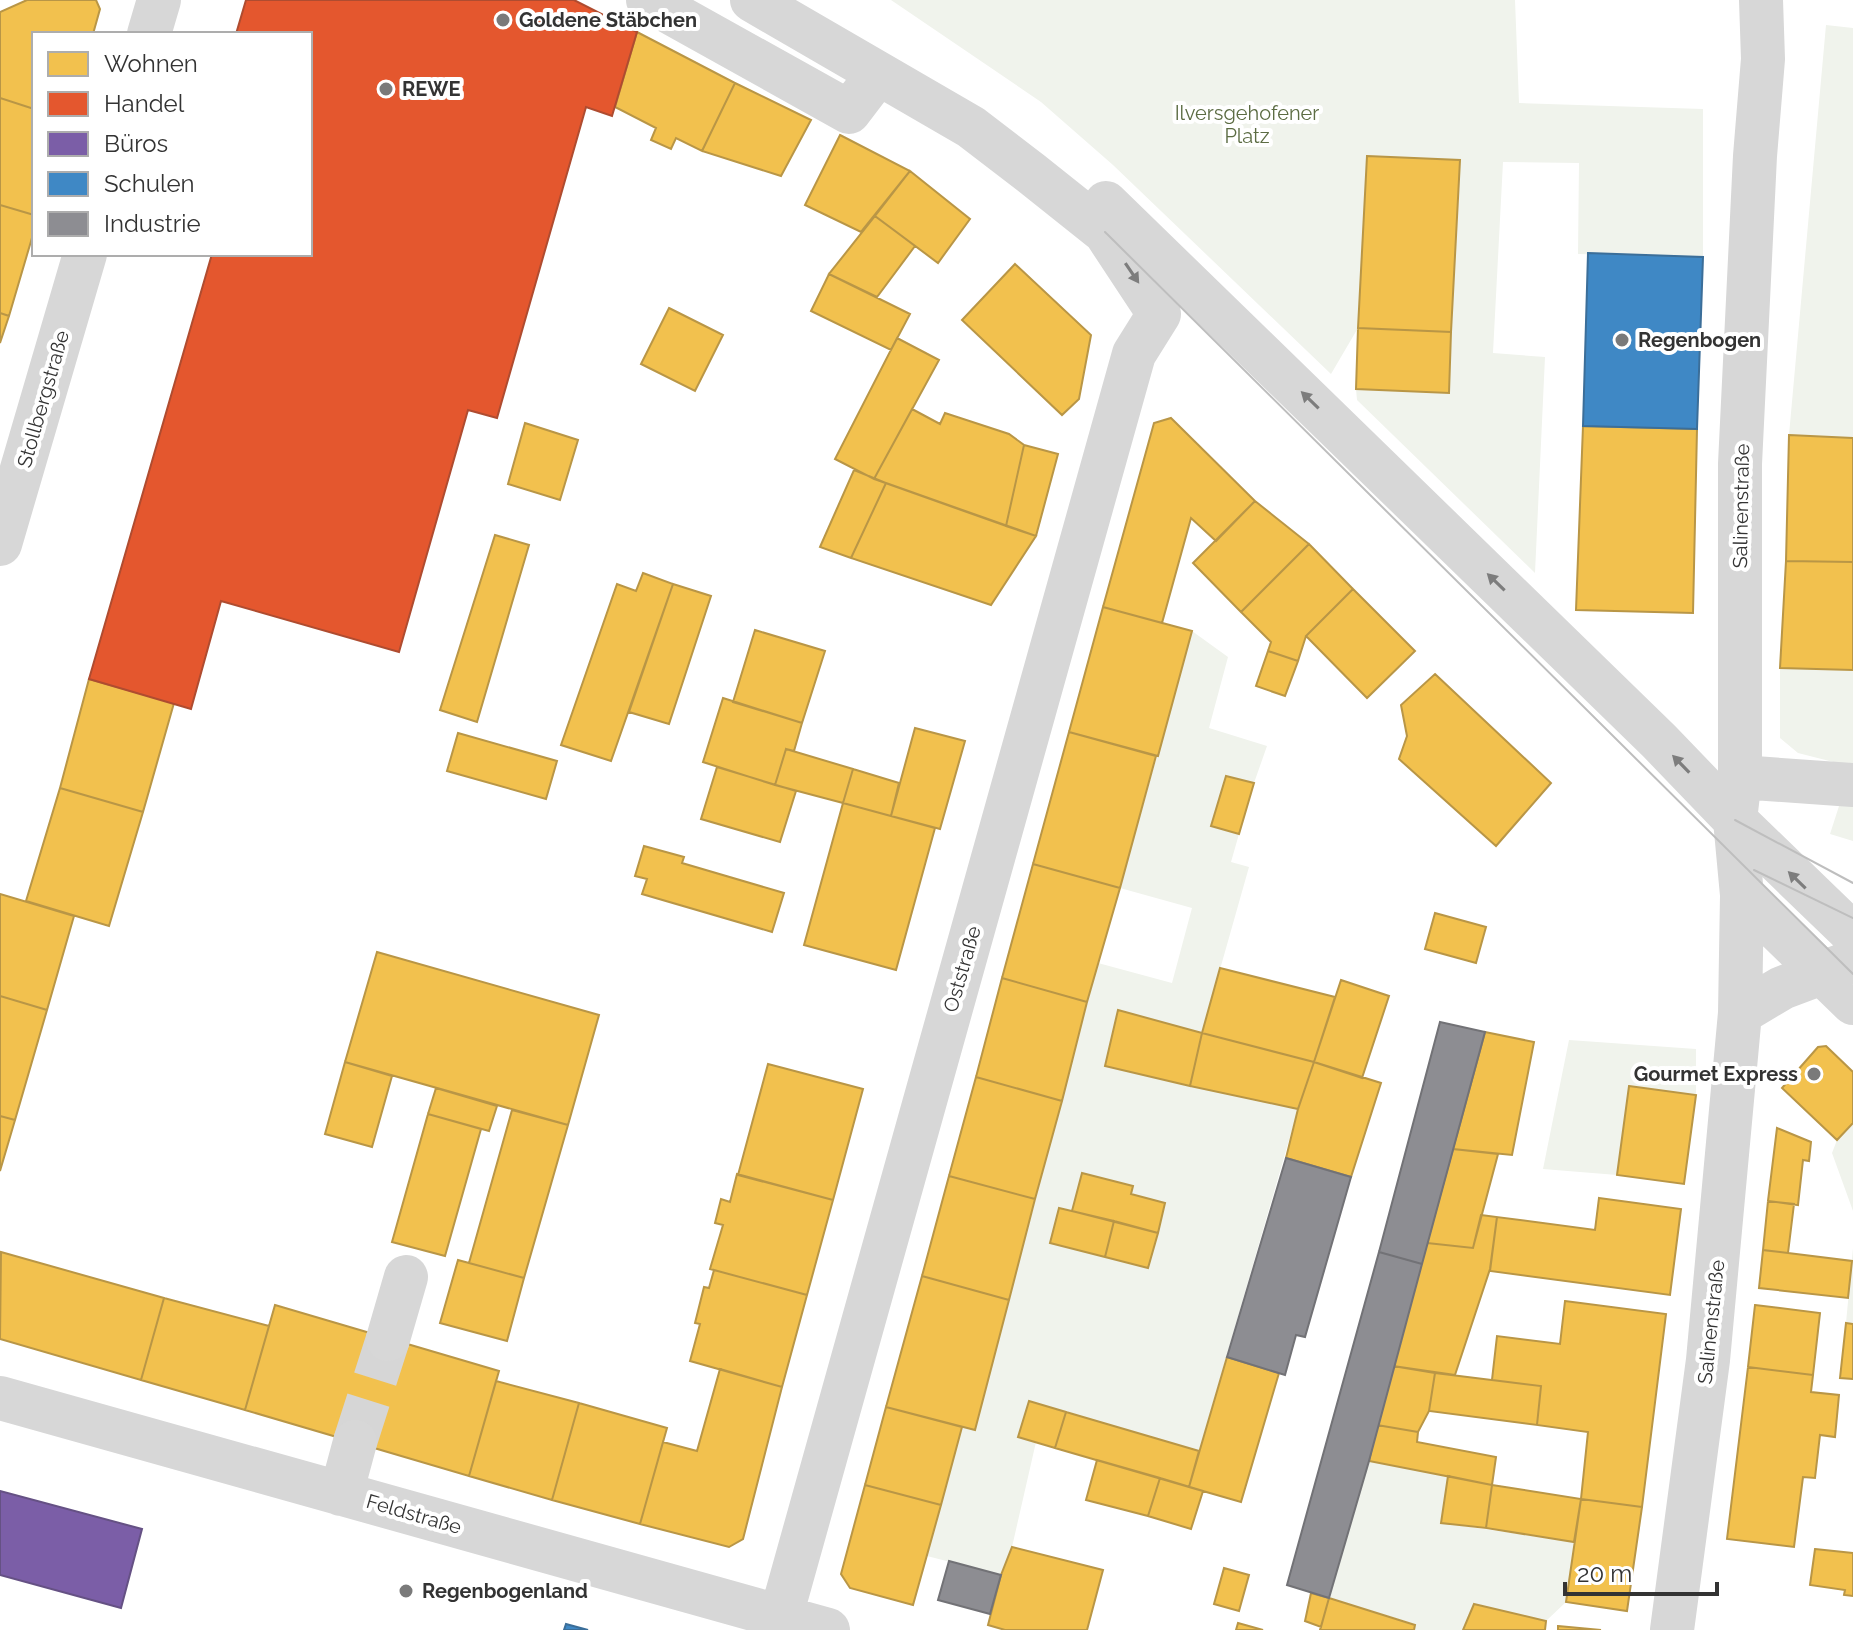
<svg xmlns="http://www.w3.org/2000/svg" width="1853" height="1630" font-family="Raleway,sans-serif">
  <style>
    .green { fill: #f0f3ec; fill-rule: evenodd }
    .homes { fill: #f2c14e; stroke: #b99646; stroke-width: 2 }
    .shops { fill: #e4572e; stroke: #af4c30; stroke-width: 2 }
    .offices { fill: #7b5ea7; stroke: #655184; stroke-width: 2 }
    .schools { fill: #3f88c5; stroke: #3b6e99; stroke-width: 2 }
    .industry { fill: #8d8d92; stroke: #727276; stroke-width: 2 }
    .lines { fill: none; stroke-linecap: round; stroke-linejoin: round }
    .minor-tunnel { stroke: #d6d6d6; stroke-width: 44; stroke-dasharray: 44 22; stroke-linecap: butt }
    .minor { stroke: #d7d7d7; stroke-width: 44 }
    .tram { stroke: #bebebe; stroke-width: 2 }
    .oneway { fill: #7d7d7d }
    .poi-dot { fill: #7a7a7a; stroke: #fff; stroke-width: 3 }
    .labels { text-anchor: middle; stroke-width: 8; stroke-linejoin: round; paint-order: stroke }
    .poi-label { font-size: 20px; font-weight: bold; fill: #333; stroke: #fff; text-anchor: start }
    .park-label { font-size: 20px; fill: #5c6c43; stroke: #fff }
    .street-label { font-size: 20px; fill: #333; stroke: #fff }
  </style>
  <rect width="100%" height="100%" fill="#fff"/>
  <path class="green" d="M891,0h624l4,103 184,6v148l-125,-3 1,-91 -76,-1 -10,191 52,4 -10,216 -178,-173 -1,-11 93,4 10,-233 -92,-4 -9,172 -27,46 -218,-209 -72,-63z
    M1826,25l27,3v410l-64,-3z
    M1192,631l36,26 -19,71 58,18 -13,37 -28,-7 -15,50 28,8 -8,28 18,5 -47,166 -83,-23 -14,55 193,44 -99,342 -170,-50 -11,35 18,6 -24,105 -11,28 -74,-19 35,-129 13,2 123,-466 74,20 20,-75 -72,-20zM1082,1173l51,13 -2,8 34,9 -17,65 -98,-25 9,-35 13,3z
    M1780,668l73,2v97l-55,-14 -18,-15z
    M1840,803l13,4v34l-23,-7z
    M1569,1040l127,9v46l-67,-8 -12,88 -74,-6z
    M1853,1123v88l-21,-58 5,-13z
    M1853,1248v76l-7,-1z
    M1369,1461l79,15 -6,47 132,19 -8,60 -20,19 -71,-17 -12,26h-49l1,-6 -86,-26z"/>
  <path class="homes" d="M27,0h69l4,9 -7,25h-59v75l-34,-11v-86z
    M637,32l98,51 -33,68 -26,-13 -5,11 -20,-9 5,-12 -41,-21z
    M735,83l76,37 -30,56 -79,-25z
    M0,98l34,11v106l-34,-10z
    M840,135l70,36 -49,61 -56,-27z
    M1367,156l93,4 -9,172 -93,-4z
    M910,171l60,48 -32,44 -63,-47z
    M0,205l34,10v16l-25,85 -9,-3z
    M875,216l40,30 -38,51 -48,-23z
    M1015,264l76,71 -12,64 -17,16 -100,-95z
    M829,274l81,40 -19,36 -80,-39z
    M669,308l54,27 -28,56 -54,-27z
    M0,313l9,3 -9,27z
    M1358,328l93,4 -2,61 -93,-4z
    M897,338l42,22 -65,119 -39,-20z
    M912,409l28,15 5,-11 64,21 15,11 -18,81 -132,-47z
    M1171,418l84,83 -39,40 -25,-23 -29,105 -59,-16 51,-184z
    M525,423l53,17 -18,60 -52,-16z
    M1583,426l114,3 -4,184 -117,-3z
    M1789,435l64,3v124l-67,-1z
    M1024,445l34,9 -22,82 -30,-10z
    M854,470l32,13 -35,75 -31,-11z
    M886,483l150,53 -45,69 -140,-47z
    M1255,501l54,43 -68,68 -48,-49z
    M495,535l34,10 -52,177 -37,-12z
    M1309,544l44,45 -47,47 -8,25 -30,-10 3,-9 -30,-30z
    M1786,561l67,1v108l-73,-2z
    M643,573l30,11 -62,177 -50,-16 56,-161 19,7z
    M673,584l38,12 -42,128 -40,-12z
    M1353,589l62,62 -48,47 -61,-62z
    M1103,607l89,24 -34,125 -89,-24z
    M755,630l70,21 -23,72 -69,-21z
    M1268,651l30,10 -13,35 -29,-10z
    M1435,674l116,109 -55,63 -97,-87 8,-23 -6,-31z
    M89,679l85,24 -31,109 -83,-24z
    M723,698l79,25 -8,28 -8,-2 -11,36 -72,-23z
    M915,728l50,13 -25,88 -49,-13z
    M1069,732l87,24 -36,132 -87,-24z
    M458,733l99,28 -11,38 -99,-28z
    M786,749l67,20 -10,34 -68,-18z
    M717,767l79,24 -16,51 -79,-23z
    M853,769l46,14 -8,33 -48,-13z
    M1226,776l28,7 -15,51 -28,-8z
    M60,788l83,24 -34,114 -83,-25z
    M843,803l92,25 -39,142 -92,-25z
    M644,846l40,11 -2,6 102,30 -12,39 -130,-38 5,-15 -12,-3z
    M1033,864l87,24 -33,114 -85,-24z
    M0,894l74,22 -27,94 -47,-14z
    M1435,913l51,14 -10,36 -51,-14z
    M377,952l222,63 -31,110 -223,-63z
    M1220,968l115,29 -21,65 -112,-29z
    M1002,978l85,24 -25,99 -86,-24z
    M1341,980l48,16 -27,82 -48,-16z
    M0,996l47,14 -32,110 -15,-4z
    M1118,1010l84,23 -12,53 -85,-20z
    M1485,1032l49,10 -22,113 -59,-6z
    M1202,1033l112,29 -16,47 -108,-23z
    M1826,1046l27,26v51l-16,17 -55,-52 36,-41z
    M345,1062l47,14 -20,71 -47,-13z
    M1314,1062l67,21 -30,94 -65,-19 12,-49z
    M768,1064l95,25 -30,111 -95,-25z
    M976,1077l86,24 -27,98 -86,-23z
    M1629,1086l67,9 -12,89 -67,-9z
    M436,1088l61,18 -8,25 -61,-17z
    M512,1110l56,15 -44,153 -55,-15z
    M428,1114l53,15 -36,127 -53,-14z
    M0,1116l15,4 -15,51z
    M1777,1128l34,14 -2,19 -6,-1 -5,45 -30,-4z
    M1453,1149l45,5 -25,94 -46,-5z
    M1082,1173l51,13 -2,8 34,9 -7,30 -86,-22z
    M737,1174l96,26 -26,95 -97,-26 13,-44 -8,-2 6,-24 9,3z
    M949,1176l86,23 -26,101 -87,-24z
    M1599,1198l82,11 -11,86 -180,-24 7,-54 98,13z
    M1768,1201l26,3 -6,49 -25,-3z
    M1059,1208l55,13 -9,36 -55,-14z
    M1481,1215l16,2 -7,52 -35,106 -62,-9 34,-123 46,5z
    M1114,1221l44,12 -10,35 -43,-11z
    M1763,1250l89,11 -4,37 -89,-10z
    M1,1252l163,46 -23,82 -141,-41z
    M458,1260l66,18 -17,63 -67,-18z
    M714,1270l93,25 -25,92 -92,-26 10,-37 -5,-1 9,-36 5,1z
    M922,1276l87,24 -34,130 -89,-23z
    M164,1298l105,28 -24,84 -104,-30z
    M1565,1301l101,13 -24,193 -61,-8 7,-67 -51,-7 4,-39 -49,-6 5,-44 63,8z
    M275,1305l224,66 -30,105 -224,-66z
    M1755,1305l65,8 -7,62 -65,-8z
    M1846,1323l7,1v55l-13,-1z
    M1227,1357l52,16 -38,129 -52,-15z
    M1393,1366l42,7 -6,38 -11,21 -41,-7z
    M1748,1367l65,8 -2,17 28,3 -4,42 -15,-2 -5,43 -12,-1 -9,70 -67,-8z
    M720,1369l62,18 -39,152 -14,8 -89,-23 23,-82 34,9z
    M1435,1373l106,13 -4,39 -108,-14z
    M496,1381l83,22 -27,97 -83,-24z
    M1029,1401l37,11 -11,36 -37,-11z
    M579,1403l88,25 -27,96 -88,-24z
    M886,1407l76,20 -21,78 -76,-20z
    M1066,1412l133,39 -10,36 -134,-39z
    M1377,1425l41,7 -1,10 79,15 -4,28 -123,-24z
    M1097,1460l63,18 -12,38 -62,-16z
    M1448,1476l44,9 -6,43 -45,-5z
    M1160,1478l43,13 -12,38 -43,-13z
    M865,1485l76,20 -28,100 -63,-17 -9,-14z
    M1492,1485l89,14 -7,43 -88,-14z
    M1581,1499l61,8 -15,104 -61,-9z
    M1012,1547l91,23 -16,60h-82l-17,-5 13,-50z
    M1815,1549l38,4v43l-9,-1 1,-5 -35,-5z
    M1224,1568l25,7 -10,36 -25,-7z
    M1311,1593l18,5 -8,29 -16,-6z
    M1329,1598l86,27 -1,5h-94z
    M1474,1604l72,17 -1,9h-82z
    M1238,1623l25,7h-27z
    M1558,1626l43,4h-43z"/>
  <path class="shops" d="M246,0h328l63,32 -25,84 -26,-9 -89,311 -29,-8 -69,242 -178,-51 -30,108 -102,-30 123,-425h98v-220h-74z"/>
  <path class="offices" d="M0,1491l142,38 -21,79 -121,-33z"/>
  <path class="schools" d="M1588,253l115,4 -6,172 -114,-3z
    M566,1624l22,6h-24z"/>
  <path class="industry" d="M1440,1022l45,10 -63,232 -43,-12z
    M1286,1158l65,19 -46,160 -9,-2 -11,40 -58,-18z
    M1379,1252l43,12 -53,197 -40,137 -42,-13z
    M949,1561l52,14 -11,39 -52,-14z"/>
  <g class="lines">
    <path class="minor-tunnel" d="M355,1442l33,-103"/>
    <path class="minor" d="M648,0l201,112 29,-38
      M752,0l219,127 60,46 74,59 54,82 -25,40 -357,1276
      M149,34l10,-34
      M1106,203l553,538 76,79 118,114
      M0,544l85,-290
      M1740,777l113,8
      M1742,895l111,108
      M1740,1013l42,-25 64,-24
      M388,1339l18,-62
      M0,1398l828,232
      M341,1494l14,-52
      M1672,1630l36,-270 32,-347 2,-118 -7,-75 5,-43v-313l15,-308 8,-97 -2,-59"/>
    <path class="tram" d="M1105,232l748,742
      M1735,820l118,63
      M1754,870l99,48"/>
  </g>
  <defs><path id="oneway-solid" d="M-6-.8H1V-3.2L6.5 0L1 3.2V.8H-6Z" transform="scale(2)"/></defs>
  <g class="oneway">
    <use href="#oneway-solid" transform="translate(1132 273) rotate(56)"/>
    <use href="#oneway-solid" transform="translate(1310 400) rotate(-136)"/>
    <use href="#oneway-solid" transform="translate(1496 582) rotate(-136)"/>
    <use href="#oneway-solid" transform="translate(1681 764) rotate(-134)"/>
    <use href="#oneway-solid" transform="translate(1797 880) rotate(-136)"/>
  </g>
  <g class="poi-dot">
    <circle cx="503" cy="20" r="8"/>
    <circle cx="386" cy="89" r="8"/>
    <circle cx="1622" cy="340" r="8"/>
    <circle cx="1814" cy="1074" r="8"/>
    <circle cx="406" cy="1591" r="8"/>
  </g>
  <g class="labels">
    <g class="poi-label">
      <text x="519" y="27">Goldene Stäbchen</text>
      <text x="402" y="96">REWE</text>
      <text x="1638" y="347">Regenbogen</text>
      <text x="1798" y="1081" text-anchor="end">Gourmet Express</text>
      <text x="422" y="1598">Regenbogenland</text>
    </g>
    <g class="park-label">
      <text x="1247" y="120">Ilversgehofener<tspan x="1247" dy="23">Platz</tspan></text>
    </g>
    <g class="street-label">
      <text transform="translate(43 399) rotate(-74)" y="7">Stollbergstraße</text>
      <text transform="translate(1741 506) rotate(-89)" y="7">Salinenstraße</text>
      <text transform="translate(962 969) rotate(-74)" y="7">Oststraße</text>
      <text transform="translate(1711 1322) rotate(-84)" y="7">Salinenstraße</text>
      <text transform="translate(414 1514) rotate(16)" y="7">Feldstraße</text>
    </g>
  </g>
  <rect x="32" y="32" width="280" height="224" fill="#ffffff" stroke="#adadad" stroke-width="2"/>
  <rect x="48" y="52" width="40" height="24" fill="#f2c14e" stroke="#adadad" stroke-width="2"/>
  <text x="104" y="72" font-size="24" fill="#333333">Wohnen</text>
  <rect x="48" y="92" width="40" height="24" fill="#e4572e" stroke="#adadad" stroke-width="2"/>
  <text x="104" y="112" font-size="24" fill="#333333">Handel</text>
  <rect x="48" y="132" width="40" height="24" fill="#7b5ea7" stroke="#adadad" stroke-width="2"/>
  <text x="104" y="152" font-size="24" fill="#333333">Büros</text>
  <rect x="48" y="172" width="40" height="24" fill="#3f88c5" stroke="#adadad" stroke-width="2"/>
  <text x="104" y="192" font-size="24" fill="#333333">Schulen</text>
  <rect x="48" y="212" width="40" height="24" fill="#8d8d92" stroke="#adadad" stroke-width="2"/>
  <text x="104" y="232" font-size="24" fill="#333333">Industrie</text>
  <path d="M1565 1582v12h152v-12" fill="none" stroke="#333333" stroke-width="4"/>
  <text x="1577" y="1582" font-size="24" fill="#333333" stroke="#ffffff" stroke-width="6" paint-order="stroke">20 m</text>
</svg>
